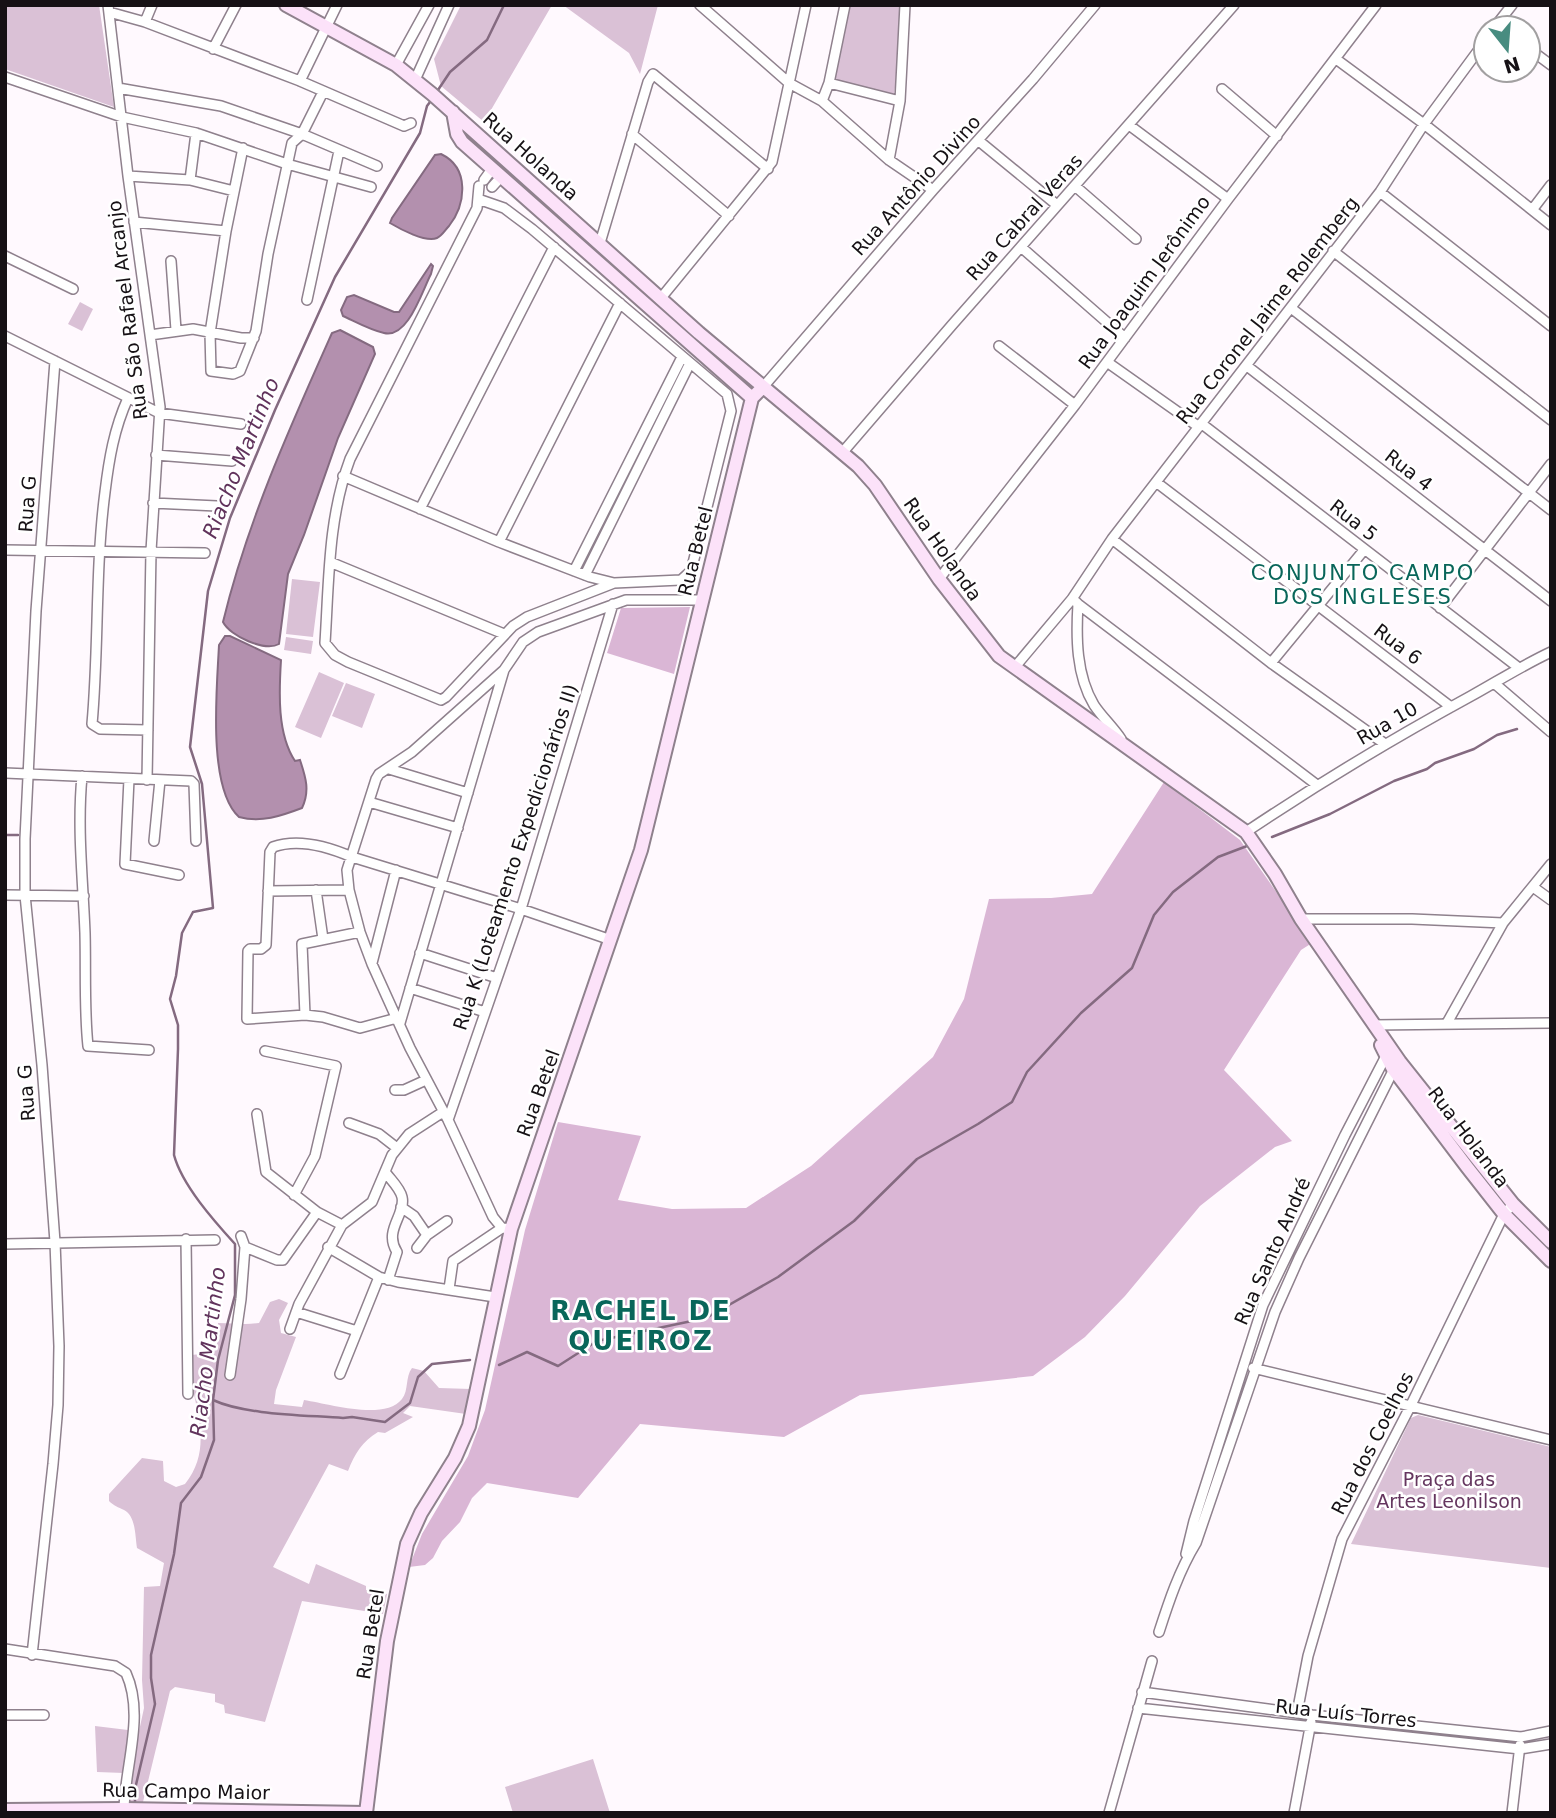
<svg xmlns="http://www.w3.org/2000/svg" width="1556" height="1818" font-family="'DejaVu Sans',sans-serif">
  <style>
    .green { fill: #dac1d6 }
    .forest { fill: #dab6d5 }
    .water { fill: #b390ae; stroke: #846a80; stroke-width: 2 }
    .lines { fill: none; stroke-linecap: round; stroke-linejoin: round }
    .stream { stroke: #846a80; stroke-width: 2.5 }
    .street-casing { stroke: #8f818d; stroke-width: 12 }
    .secondary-casing { stroke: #8f818d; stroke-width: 16 }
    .street { stroke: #fff; stroke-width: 9 }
    .secondary { stroke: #fce2f9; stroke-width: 12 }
    .labels { text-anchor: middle; stroke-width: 5; stroke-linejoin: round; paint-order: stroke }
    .street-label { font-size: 19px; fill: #161115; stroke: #fff }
    .park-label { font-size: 19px; fill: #65365f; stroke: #fff }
    .water-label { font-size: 21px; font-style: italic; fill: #61335c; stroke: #fff }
    .neighbourhood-label { font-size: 21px; letter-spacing: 2px; fill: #09665a; stroke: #fff }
    .district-label { font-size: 26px; font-weight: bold; letter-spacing: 2px; fill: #09665a; stroke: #fff }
  </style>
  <rect width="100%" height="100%" fill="#fff9fe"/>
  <path class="green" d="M5,5h94l15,102 -109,-38z
    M461,5h91l-68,117 -43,-36 -7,-27z
    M563,5h95l-18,69 -11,-21z
    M848,5h58l-12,90 -60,-14z
    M80,302l13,7 -11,22 -14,-7z
    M292,579l28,3 -7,55 -27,-3z
    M286,637l27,4 -2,13 -27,-4z
    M319,672l25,11 -23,55 -26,-11z
    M346,683l29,11 -13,34 -30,-12z
    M279,1299l9,4 -9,17 2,13 15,4 -20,53 -2,14 28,3 2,-7c25,4 81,21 98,-1 7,-9 3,-22 10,-31l12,3 15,17 32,1 -5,25 -56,-8 -7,7 10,4 -28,16 -7,-1c-16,10 -23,21 -30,39l-19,-7 -56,103 36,17 7,-20 50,22v4l21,4 -4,20 -81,-13 -37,121 -40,-9 -1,-8 -9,-3v-8l-40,-7 -5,4 -27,111 -13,1 -2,-3 2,-27 14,-65 -2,-28 2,-93 16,-1 4,-23 -27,-15c-2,-12 -1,-32 -13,-38 -6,-3 -10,-4 -15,-9v-7l33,-36 21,3 1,20 12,6 9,-3c21,-26 17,-54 10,-85 -3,-14 -2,-30 -4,-44l21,-2 5,-8 1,-22c15,0 27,2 41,0l11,-21z
    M1418,1415l133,32v121l-200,-24 60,-126z
    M95,1726l33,4 -4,43 -27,-1z
    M593,1759l17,54h-97l-8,-26z"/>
  <path class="forest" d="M690,607l-16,67 -67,-21 14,-45z
    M1164,782l76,58 72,103 -11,7 -77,120 68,71 -17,6 -75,59 -75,90 -40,41 -52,39 -173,19 -76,42 -144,-13 -62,74 -91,-15 -15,15 -12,24 -18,19 -9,17 -8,7 -16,2 13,-33 46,-78 17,-46 40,-180 33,-108 83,14 -23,64 54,9 74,-1 65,-42 122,-109 31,-58 25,-100 62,-1 41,-4z"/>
  <path class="water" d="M441,154c29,14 25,50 8,72 -4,4 -7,10 -12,12 -11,5 -37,-9 -47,-15l2,-5 43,-63z
    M431,264l2,2 -2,8c-9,17 -23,65 -47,59 -14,-3 -28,-11 -41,-17l-2,-6 6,-13 7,-2 40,17h5z
    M340,330l33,17 2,7 -37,84 -34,97 -16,39 -9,70c-14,8 -49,-8 -56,-22 24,-100 67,-195 109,-289z
    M225,636h5l51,24c-2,32 -4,74 14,101l5,-1c6,18 10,31 2,48 -21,8 -41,15 -63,9 -32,-29 -22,-130 -20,-172z"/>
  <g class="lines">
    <path class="stream" d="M436,93l14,-21 37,-32 17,-35
      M5,835h13
      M1272,837l58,-23 64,-33 33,-12 8,-6 39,-14 23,-14 20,-6
      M499,1365l28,-13 31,14 39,-25 109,-23 72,-41 76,-56 63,-62 61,-35 34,-22 15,-30 54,-59 51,-45 22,-53 19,-23 45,-35 29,-11
      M213,1400c32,15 93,15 130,18l9,-1 33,5 25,-19 8,-26 14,-13 38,-4
      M135,1803v-14l20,-85 -4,-26v-23l23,-101 7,-51 20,-26 13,-37 -1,-40 5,-40 17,-65v-51c-21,-23 -53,-59 -61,-89l4,-106v-24l-8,-26 6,-23 6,-43 11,-21 20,-4 -11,-124 -12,-37 18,-156 22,-73 45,-108 60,-133 85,-144 7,-27 6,-8"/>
    <g class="street-casing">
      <path id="street" d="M108,5l20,171 32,231 -9,144 -4,229
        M700,5l89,78 33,18 67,59 44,30
        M109,12l36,10 155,59 104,45 7,-3
        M145,22l7,-17
        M1494,28l18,-23
        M1528,48l23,17
        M213,49l23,-44
        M1336,59l88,65 127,101
        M396,65l33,-60
        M5,77l117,40 74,16 91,31 84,23
        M415,80l34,-75
        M300,81l37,-76
        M829,83l71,18
        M118,88l103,18 81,28 75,32
        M1222,89l55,47
        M822,101l7,-18 16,-78
        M1129,125l99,74
        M632,134l97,82
        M979,141l78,64
        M243,148l-17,83 -16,102 1,38 22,3 7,-3 16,-40 12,-77 24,-111 10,-9 21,-42
        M889,160l11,-59 5,-96
        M128,176l62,4 44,11
        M190,180l6,-47
        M484,180l8,-11
        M479,186l-2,22 -127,251c-22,59 -21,122 -25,184l10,12 13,7 93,38 5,-3 67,-71 14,-9 87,-34
        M1075,186l61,53
        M492,187l9,-10
        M1380,192l171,134
        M1532,210l19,-25
        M134,222l92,9
        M600,243l48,-161 5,-8 115,95
        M1021,247l104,91
        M1333,251l218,169
        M5,256l68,33
        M171,261l5,69
        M661,298l111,-136 34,-157
        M307,300l32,-149
        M1291,308l260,202
        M150,335l43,-6 48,9h13
        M5,336l154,77 82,11
        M999,346l76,59
        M1107,362l92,65
        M1247,366l304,235
        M763,387l170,-197 100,-111 62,-74
        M128,398c-14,31 -19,61 -23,94 -10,77 -6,155 -13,232l8,5 48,1
        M1202,424l317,244
        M842,453l110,-128 282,-320
        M156,455l76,6
        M343,476l156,66 91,35 24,6 67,-3 10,-9 40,-160 -4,-17 -195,-165 -28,-21 -26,-9
        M1156,482l295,225
        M153,503l64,3
        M420,509l134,-262
        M1112,539l159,124 114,81
        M499,542l121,-239
        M5,550l200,3
        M330,562l174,72
        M574,571l108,-214
        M585,575l105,-212
        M939,579l136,-174 153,-206 148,-194
        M1076,602l2,2c-2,33 -2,71 16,101 8,12 19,22 27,34
        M1078,604l239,181
        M1440,608l111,-144
        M1271,663l93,-113
        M1014,668l58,-69 40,-60 268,-347 44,-68 62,-84
        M1494,683l57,49
        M389,769l79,24
        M5,773l186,8 3,3 2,57
        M82,776c-5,53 1,104 3,157 1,37 -1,76 3,113l61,4
        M129,779l-4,85 54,11
        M369,802l89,26
        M1246,832c73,-49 148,-94 225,-136 27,-15 52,-31 80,-44
        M154,841l6,-61
        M1533,887l18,13
        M316,890l7,49
        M268,891l81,-1
        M5,895l79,1
        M1301,919h111l91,4
        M420,953l77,25
        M372,963l24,-93
        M410,988l75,24
        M305,1015l-3,-71 58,-12
        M397,1018l-37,10 -37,-11 -18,-2 -58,4 1,-68 2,-2h11l5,-4 4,-93 3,-5c25,-9 56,0 79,10l169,52 90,31
        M400,1023l104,-353
        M1447,1023l56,-100 48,-59
        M1373,1025l178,-2
        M265,1051l71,15 -21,90 -21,39
        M395,1090h9l22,-10
        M257,1114l9,58 51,40 25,13
        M448,1120l73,-211 92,-305
        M349,1123l30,11 18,14
        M386,1173c5,7 14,15 16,24 4,18 -19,33 -5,55l-9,28
        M401,1207l13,9 13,19
        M511,1229l-9,-1 -9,-11 -45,-97 -38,-72 -38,-84 -12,-32 -11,-42 -2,-20 29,-91 3,-5 33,-22 92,-82 19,-28 15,-10 88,-32h76
        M186,1239l2,155
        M5,1244l210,-4
        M245,1247l32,13h6l34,-48
        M328,1247l51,30 19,5 97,15
        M417,1248l10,-13 20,-14
        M449,1289l4,-28 49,-33
        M296,1312l61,19
        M290,1329l9,-25 43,-79 30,-23 20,-47 17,-21 34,-22
        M1253,1368l298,72
        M340,1374l39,-97
        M230,1375l11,-76 4,-52 -4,-11
        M1186,1554l8,-33 69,-216 82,-170 43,-83
        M1159,1632c10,-31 20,-61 37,-89l79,-231 24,-54 96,-191
        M5,1649l110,17 11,7c19,42 -1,92 -2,136
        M32,1655l21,-191 5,-59 1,-59 -4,-104 -13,-177 -17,-170v-56l11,-228 19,-250
        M1142,1692l170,23 209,22 30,-6
        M1138,1708l382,41 31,-5
        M1297,1713l11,-57 34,-117 69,-134 93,-191 9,-10
        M5,1715h39
        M1109,1813l43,-152
        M1294,1813l17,-91
        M1512,1813l8,-68"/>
    </g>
    <g class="secondary-casing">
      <path id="secondary" d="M286,5l110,60 36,29 267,239 159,133 17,19 64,94 60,77 247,176 29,42 26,45 99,143 113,142 38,38
        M453,112l4,22 5,8 290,256
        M1381,1045l12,24 74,98 37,47 47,47
        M5,1810l119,-1 242,4 21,-172 20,-97 14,-31 34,-55 14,-32 42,-197 130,-379 111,-452 11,-11"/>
    </g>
    <use href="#street" class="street"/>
    <use href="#secondary" class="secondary"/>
  </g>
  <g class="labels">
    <g class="street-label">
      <text transform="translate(531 156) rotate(42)" y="7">Rua Holanda</text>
      <text transform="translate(916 185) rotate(-48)" y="7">Rua Antônio Divino</text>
      <text transform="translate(1024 217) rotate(-48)" y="7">Rua Cabral Veras</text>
      <text transform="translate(1144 282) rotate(-54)" y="7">Rua Joaquim Jerônimo</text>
      <text transform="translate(127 310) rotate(-97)" y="7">Rua São Rafael Arcanjo</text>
      <text transform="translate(1267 310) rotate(-52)" y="7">Rua Coronel Jaime Rolemberg</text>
      <text transform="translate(1409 470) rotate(38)" y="7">Rua 4</text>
      <text transform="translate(27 504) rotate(-86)" y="7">Rua G</text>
      <text transform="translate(1354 520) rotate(38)" y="7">Rua 5</text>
      <text transform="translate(943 549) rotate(55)" y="7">Rua Holanda</text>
      <text transform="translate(695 551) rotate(-76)" y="7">Rua Betel</text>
      <text transform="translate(1398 644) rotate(37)" y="7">Rua 6</text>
      <text transform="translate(1387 723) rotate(-30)" y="7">Rua 10</text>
      <text transform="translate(515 857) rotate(-72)" y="7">Rua K (Loteamento Expedicionários II)</text>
      <text transform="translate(26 1093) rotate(-94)" y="7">Rua G</text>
      <text transform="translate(538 1093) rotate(-70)" y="7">Rua Betel</text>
      <text transform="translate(1469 1137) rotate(53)" y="7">Rua Holanda</text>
      <text transform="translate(1272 1251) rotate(-66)" y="7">Rua Santo André</text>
      <text transform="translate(1372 1443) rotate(-63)" y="7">Rua dos Coelhos</text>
      <text transform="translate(370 1634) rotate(-81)" y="7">Rua Betel</text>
      <text transform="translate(1346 1713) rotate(6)" y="7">Rua Luís Torres</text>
      <text transform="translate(186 1791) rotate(1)" y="7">Rua Campo Maior</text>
    </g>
    <g class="park-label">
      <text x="1449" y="1486">Praça das<tspan x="1449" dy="22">Artes Leonilson</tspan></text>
    </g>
    <g class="water-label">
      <text transform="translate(241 458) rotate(-68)" y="7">Riacho Martinho</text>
      <text transform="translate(208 1352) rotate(-83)" y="7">Riacho Martinho</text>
    </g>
    <g class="neighbourhood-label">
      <text x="1363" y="580">CONJUNTO CAMPO<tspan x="1363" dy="24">DOS INGLESES</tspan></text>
    </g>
    <g class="district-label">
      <text x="641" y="1320">RACHEL DE<tspan x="641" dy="30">QUEIROZ</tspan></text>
    </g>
  </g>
  <rect width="1556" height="1818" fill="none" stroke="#161115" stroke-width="14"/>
  <g transform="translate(1507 49) rotate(163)"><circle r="33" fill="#ffffff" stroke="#a2a0a1" stroke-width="2"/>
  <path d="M0-5L12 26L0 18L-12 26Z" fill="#488c80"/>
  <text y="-10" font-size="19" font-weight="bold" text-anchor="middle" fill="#161115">N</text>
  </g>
</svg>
